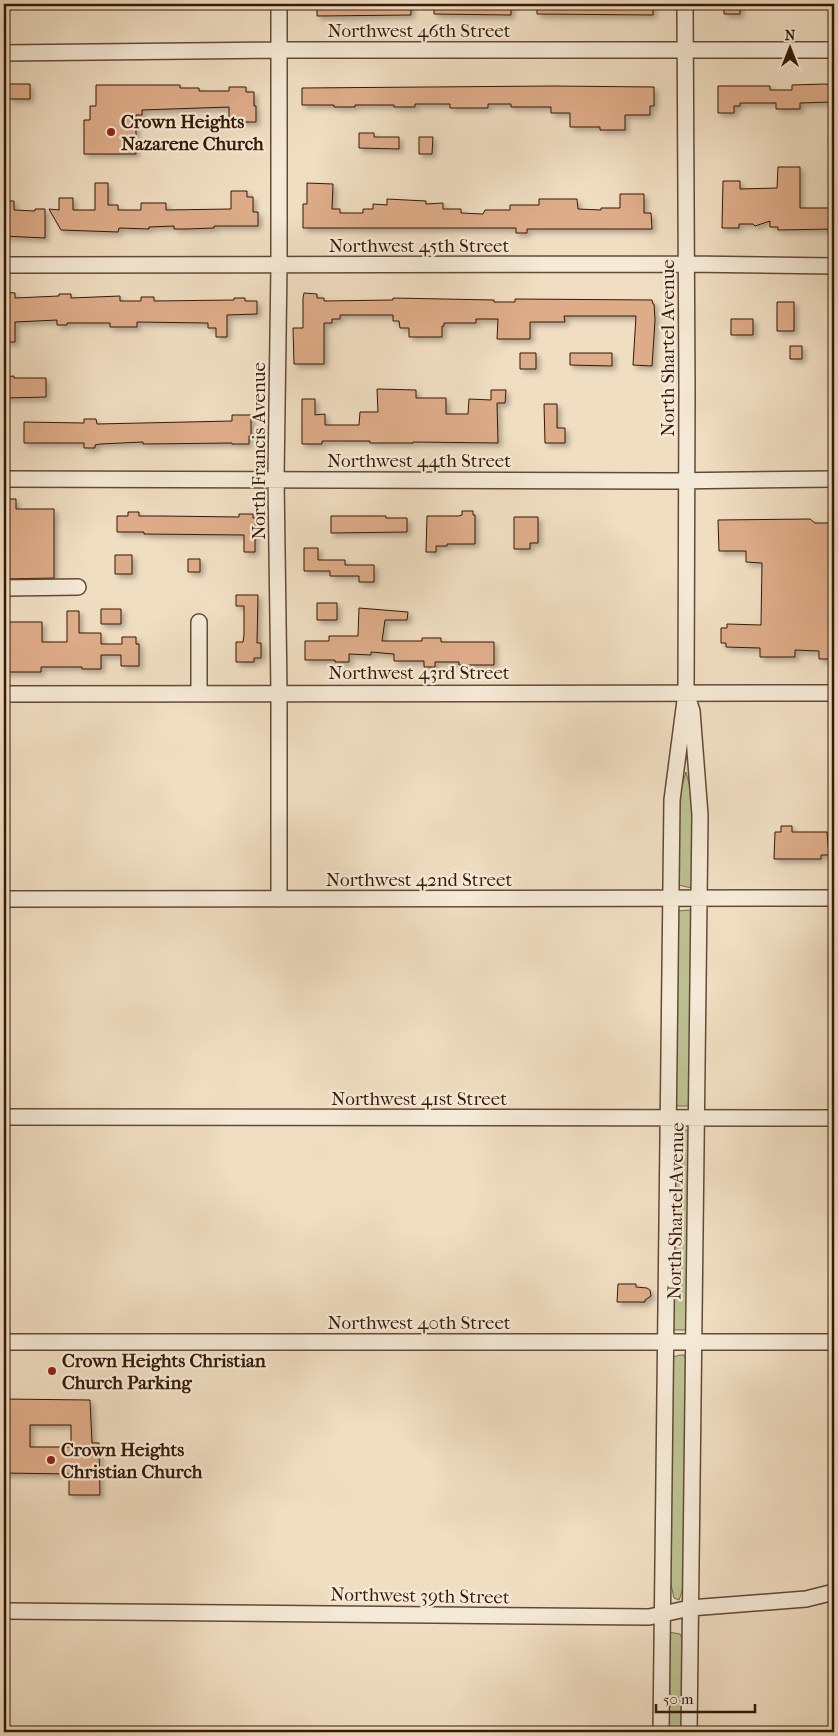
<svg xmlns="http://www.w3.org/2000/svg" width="838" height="1736" font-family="'IM FELL French Canon',serif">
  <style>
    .green { fill: #bcc192; stroke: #796d4c }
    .building { fill: #deac89; stroke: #361906; fill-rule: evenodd; filter: url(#shadow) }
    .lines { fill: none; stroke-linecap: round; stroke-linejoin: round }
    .minor-casing { stroke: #644a35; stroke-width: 18 }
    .minor { stroke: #f5ead7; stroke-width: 15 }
    .poi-dot { fill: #8f2418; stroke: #f5ead7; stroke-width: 2 }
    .labels { text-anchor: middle; stroke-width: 4.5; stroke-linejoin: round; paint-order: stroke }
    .street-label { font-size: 19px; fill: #361906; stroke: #f5ead7 }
    .poi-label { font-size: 19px; font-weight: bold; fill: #361906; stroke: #f5ead7; text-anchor: start }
  </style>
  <defs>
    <filter id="shadow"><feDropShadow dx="3.5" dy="3.5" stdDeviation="2.5" flood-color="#0004"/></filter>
  </defs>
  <rect width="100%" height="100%" fill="#f0dec2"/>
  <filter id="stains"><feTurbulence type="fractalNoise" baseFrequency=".004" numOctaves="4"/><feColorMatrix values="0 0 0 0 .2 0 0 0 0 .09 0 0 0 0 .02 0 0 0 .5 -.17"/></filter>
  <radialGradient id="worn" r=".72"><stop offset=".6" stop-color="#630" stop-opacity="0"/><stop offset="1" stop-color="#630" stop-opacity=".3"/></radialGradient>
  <path class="green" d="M686,772l6,24v92l-14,-3 1,-89z
    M690,910l2,1 -3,195h-14l2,-195z
    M675,1130h14l-2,200h-15z
    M680,1355h4l2,5 -2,226 -5,14 -5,-2 -4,-18 3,-223z
    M669,1632l11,2 3,7 -1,91h-14z"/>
  <path class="building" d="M317,4h94v11l-94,1z
    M434,4h77v11l-77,-1z
    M537,4h116v11l-116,-1z
    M724,4h16v10h-16z
    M9,84h21v15h-21z
    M825,84l6,1v17l-31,1v6h-24v-6h-36v3h-6v7h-16v-27h52v4h22v-5z
    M96,85h84v3h19v3h30v-4h17v5h8v14h2v16h-27v-15l-87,3v5h-6v39h-52v-34h6v-14h6z
    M554,86l100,1v19h-4v9h-25v15h-25v-3h-30v-14h-19v-6h-40v-3h-23v4h-38v-4h-35v3h-21v-2h-39v2h-21v-2h-32v-17z
    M359,133h15v4h25v12l-40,-1z
    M419,137h14l-1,17h-13z
    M778,167h22v41h34v21l-56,1v-3h-8v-6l-15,5 -2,-2h-14v4h-17l1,-47h17v8l37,-1z
    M95,183h13v22h10v5h23v-7h25v7l65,-1v-18h16v6h6v15h5v14h-44v2l-27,1h-13v-3l-25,1v2l-30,-1 -1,4 -57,-2 -12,-21 10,1v-12h14v12h22z
    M307,183l26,1 -1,25h8v4h23v-4h10v-5l14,1v-6l39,2v3l17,-1v6h18v4l22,1 2,-4h25v-5h29v-6h38l1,10 23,1v-2h19v-14h24v19h7l1,16h-125v4h-11v-5h-213v-24h4z
    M4,201h10v9l21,1v-2h10v29l-41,-2z
    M4,292l11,1v5l44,-2v-2h12v4l49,-2v5h21v-4h13v4l80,-1v-2h11v3h12v13l-30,1v22h-11v-9h-8v-5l-71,-1v5h-27v-4h-43v2h-10v-5l-42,2v20h-11z
    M304,293l13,1v4h7v3l69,-1v-2l101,2v2h21v-3l137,1 1,4h1l1,16 -3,46 -19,-1 3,-49h-72l1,6h-35v17h-33l1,-20h-22v4h-32v3h-2v11h-33v-9h-9l-1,-7h-6v-6h-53v4h-8v4h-8v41h-30l-1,-36h10v-30z
    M777,302h17v29h-17z
    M731,319h22v16h-22z
    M790,346h12v13h-12z
    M520,353h16v16h-16z
    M570,353h42v13l-42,-1z
    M14,376v2h32v19l-42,1v-21z
    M377,389l39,1v8h30v16h22l1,-15 22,1v-10h15l-1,13h-8l1,40 -85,-1v1h-43v-2h-48v3h-20v-45h13v16l10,-1v11h34l1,-13h18z
    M544,404h13v24h8v15h-20z
    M232,415h19v21h-2v8h-17v-1l-89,1v-2l-43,2 -5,1v3h-11v-5h-60v-21l60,1v-4h12l1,5 135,-3z
    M4,499h12v10h38v69l-50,1z
    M462,511h11v4h2v29h-28v2h-11v6h-10l1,-36h32l3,-1z
    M128,512h11v4h24l76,1v-3h14v4h2v34h-11v-17l-100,-1v-2h-27v-16h11z
    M331,516h55v2h21v14l-76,1z
    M514,517h24v26h-8v6h-16z
    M810,519l5,4h19v136h-15v-8l-24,-1v7h-35v-9l-34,-1v-4h-5v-15h6v-4l34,1 1,-62 -16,-1v-11h-27l-1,-31z
    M304,548h14v12h27v5h29v17h-15v-6h-29v-5h-26z
    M115,555h17v19h-17z
    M188,559h12v13h-12z
    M236,595h22l-1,48h4v15h-7v4h-18v-20h7l1,-7v-29h-8z
    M317,603h20v17h-20z
    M359,608l49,4 -1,8h-22l-3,21h40v-3h19v4h53v23h-35v-3h-24v5h-11v-6h-30v-7l-23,-2v3l-22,-1v8h-14v-2h-30v-19h24v-5h29z
    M101,609h20v15h-20z
    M67,611h12v22h22v11h21v-7h14v7h3v22h-18v-11h-20v14h-19v-2h-41v5h-37v-50h38v20h25z
    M781,826h11v6h35l2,23h-8v4h-47l1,-27h6z
    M618,1284h18v3l11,1 3,2 1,6 -6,4v2h-28z
    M4,1399l86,1 2,43h7l1,52h-31v-21l-65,-1zM30,1425h41v22h-41z"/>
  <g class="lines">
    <g class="minor-casing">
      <path id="minor" d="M279,4v261l-3,214 3,213v207
        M4,53l275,-3h555
        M4,265l682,-1 148,2
        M4,479l663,2 167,-2
        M4,588l74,-1
        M199,693v-71
        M4,694l830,-1
        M688,699l4,12 8,104 -11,917
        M4,899l830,-1
        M4,1117l830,1
        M4,1342h830
        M4,1611l645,6 41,-9 116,-9 28,-7
        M661,1732l11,-932 14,-107 1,-302 -2,-387"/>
    </g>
    <use href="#minor" class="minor"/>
  </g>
  <g class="poi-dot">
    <circle cx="111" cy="132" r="5"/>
    <circle cx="52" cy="1371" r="5"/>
    <circle cx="51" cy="1460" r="5"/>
  </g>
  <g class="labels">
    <g class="street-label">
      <text x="419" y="37">Northwest 46th Street</text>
      <text x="419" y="252">Northwest 45th Street</text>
      <text transform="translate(667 348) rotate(-90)" y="7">North Shartel Avenue</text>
      <text transform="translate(258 451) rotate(-90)" y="7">North Francis Avenue</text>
      <text x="419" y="467">Northwest 44th Street</text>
      <text x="419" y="679">Northwest 43rd Street</text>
      <text x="419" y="886">Northwest 42nd Street</text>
      <text x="419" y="1105">Northwest 41st Street</text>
      <text transform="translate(675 1211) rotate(-89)" y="7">North Shartel Avenue</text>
      <text x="419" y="1329">Northwest 40th Street</text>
      <text transform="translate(420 1595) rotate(1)" y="7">Northwest 39th Street</text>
    </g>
    <g class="poi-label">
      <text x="121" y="128">Crown Heights<tspan x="121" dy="22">Nazarene Church</tspan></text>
      <text x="62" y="1367">Crown Heights Christian<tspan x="62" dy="22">Church Parking</tspan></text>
      <text x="61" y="1456">Crown Heights<tspan x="61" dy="22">Christian Church</tspan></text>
    </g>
  </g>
  <rect width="838" height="1736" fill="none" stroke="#f0dec2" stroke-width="20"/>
  <rect x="5" y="5" width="828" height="1726" fill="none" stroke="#361906" stroke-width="2.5"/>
  <rect x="10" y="10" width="818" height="1716" fill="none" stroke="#361906"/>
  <g transform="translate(790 48)" stroke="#f5ead7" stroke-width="4" paint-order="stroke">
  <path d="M0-4L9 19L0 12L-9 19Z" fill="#361906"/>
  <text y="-8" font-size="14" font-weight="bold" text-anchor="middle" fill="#361906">N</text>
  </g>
  <path d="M656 1704v8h99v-8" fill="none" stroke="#361906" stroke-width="2.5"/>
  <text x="663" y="1704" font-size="15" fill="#361906" stroke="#f5ead7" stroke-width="4" paint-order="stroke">50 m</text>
  <rect width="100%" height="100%" filter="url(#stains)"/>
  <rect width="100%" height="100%" fill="url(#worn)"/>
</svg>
